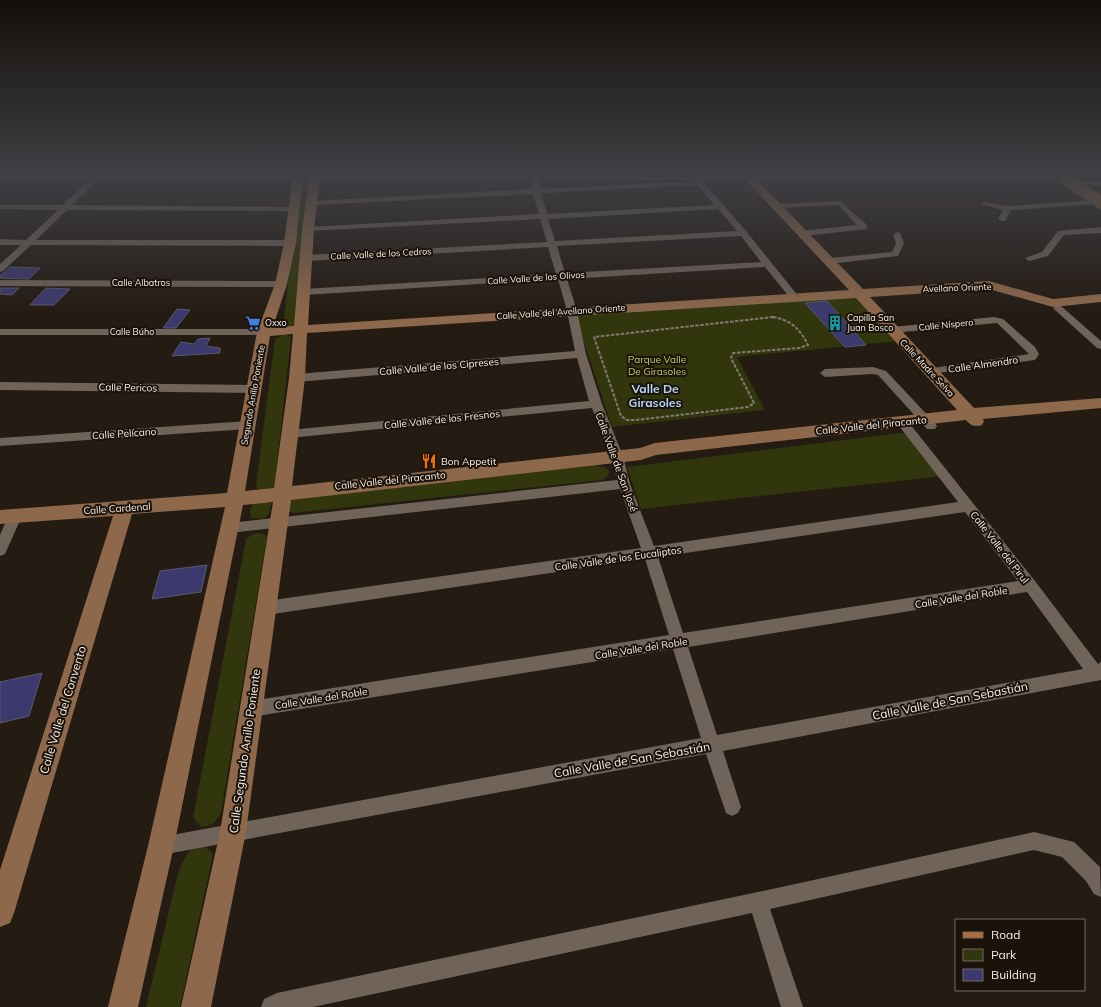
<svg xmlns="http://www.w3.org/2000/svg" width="1101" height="1007" font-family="Mulish,sans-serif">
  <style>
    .green { fill: #31360d }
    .building { fill: #3b396e; stroke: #595a67 }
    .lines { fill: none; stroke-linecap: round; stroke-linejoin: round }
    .path { stroke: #817972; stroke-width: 2; stroke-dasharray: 3.5 1.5; stroke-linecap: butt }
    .street { fill: #6f635a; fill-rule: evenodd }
    .secondary { fill: #8d684b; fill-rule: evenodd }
    .primary { fill: #ac6d3b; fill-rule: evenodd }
    .labels { text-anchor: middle; stroke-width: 4; stroke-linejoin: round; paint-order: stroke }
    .far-street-label { font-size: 9px; fill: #f5eee8; stroke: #1b120a }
    .far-poi-label { font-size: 9px; fill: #f5eee8; stroke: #1b120a; text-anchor: start }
    .park-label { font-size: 10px; fill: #bfcd70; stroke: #1b120a }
    .street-label { font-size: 10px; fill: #f5eee8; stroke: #1b120a }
    .poi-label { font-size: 10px; fill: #f5eee8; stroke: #1b120a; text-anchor: start }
    .quarter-label { font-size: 12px; font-weight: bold; fill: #b3d8f9; stroke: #1b120a }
    .near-street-label { font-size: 12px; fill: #f5eee8; stroke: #1b120a }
  </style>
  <rect width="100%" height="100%" fill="#241b13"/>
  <path class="green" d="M300,174h14l-19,153h-12z
    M749,174h302l1,1v1z
    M857,294l42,47 -162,16 28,53 -153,17 -37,-112z
    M284,334l7,3 -16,145 -1,5 -9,3h-7l-2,-5 19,-146z
    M909,432l35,44 -303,33 -14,-42z
    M593,465l13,2 3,4c-1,10 -9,9 -17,10l-299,32 -7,-3 1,-11z
    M265,501l6,2 -2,11 -6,5 -12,-1 -1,-7 2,-7z
    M261,533l6,3 -46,277 -8,11 -11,3 -9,-9 53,-279 7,-5z
    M204,845l9,9 -33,153h-34l33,-138 10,-18z"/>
  <path class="building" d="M10,267l30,1 -11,11 -29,-1v-2z
    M0,288h19l-7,7 -12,-1z
    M46,288l24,1 -16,16h-24z
    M827,301l39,44 -21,2 -40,-44z
    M177,309l13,1 -14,18h-13z
    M210,338l-4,8 14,2v5l-48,3 9,-14 13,2 4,-5z
    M207,565l-6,27 -49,7 8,-28z
    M42,673l-13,43 -29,7v-41z"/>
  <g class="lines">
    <path class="path" d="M773,317c18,3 27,12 35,28l-9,3 -66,5 -2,5 23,45 -6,4 -112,13h-9l-6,-4 -27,-79z"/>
    <path class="street" d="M532,174l6,2 2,13 154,-8 -6,-7h8l50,57 53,66 -5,3 -3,-1 -26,-32 -198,12 10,32 9,43 16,50 21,52 7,28 24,62 304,-44 -62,-80 2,-3h8l129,162 63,83 3,-2v18l-378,71 18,56 -3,6 -6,3 -6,-3 -20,-59 -545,101 -7,-2 -2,-7 2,-7 7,-2 540,-99 -28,-89 -422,68 -6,-2 -2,-6 2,-6 6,-2 418,-66 -24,-76 -379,56 -5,-2 -2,-5 2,-5 5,-2 375,-53 -21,-59 -390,44 -5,-1 -2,-4 2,-4 5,-1 387,-43 -6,-24 -19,-48 -303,30 -4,-1 -2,-3 2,-3 4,-1 300,-29 -12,-43 -280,24 -5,-4 5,-4 278,-23 -8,-40 -9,-32 -254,16 -5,-3 5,-3 252,-15 -8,-27 -242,14 -4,-3 4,-3 241,-13 -7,-23 -232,12 -4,-2 4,-2 231,-13 -6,-20 -221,11 -4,-2 4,-2 220,-12 -2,-13zM698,185l16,20 -167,9 -6,-21zM718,209l19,22 -182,10 -7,-22zM741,236l20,26 -196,11 -8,-27zM965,512l53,69 -335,52 -25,-76zM1027,592l56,77 -366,66 -29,-88z
      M0,176h300v4h-202l-26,25 222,2 4,2 -4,2 -227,-1 -31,30h254l4,3 -4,3 -259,-1 -28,26 -3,1v-8l21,-19h-21v-6l26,1 32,-30 -58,-1v-4h63l26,-25h-89z
      M1083,181h18v4h-18z
      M1095,200h3v4l-87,6 -6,11h-3l-4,-2 5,-9 -22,-6 4,-2 23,4z
      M840,201l27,24v4l-64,7 -4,-3 1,-2 57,-6 -19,-20 -60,3 -4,-2 4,-2z
      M1101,227v6l-37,2 -16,21 -19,5 -4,-3 17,-6 16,-21z
      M897,232l3,1 4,10 -6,13 -69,8 -4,-3 4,-3 63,-6 4,-9 -3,-8z
      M0,280l281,1 5,3 -5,3 -281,-1z
      M1058,305l3,1 40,35v8l-4,-1 -42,-38 -2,-2z
      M994,317l9,2 32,28 4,7 -4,6 -105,14 -4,-1 -1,-2 1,-2 103,-15 -32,-31 -105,10 -5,-3 5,-3z
      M0,329h264l5,3 -5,3h-264z
      M873,367l13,4 49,52 2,3 -2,3h-8l-49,-54 -6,-1 -47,3 -5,-4 5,-4z
      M0,382l255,3 6,4 -6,4 -255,-3z
      M248,421l6,4 -6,4 -248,17v-8z
      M15,511l5,1 2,4 -17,38 -5,2v-21l10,-23z
      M1034,832l40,10 26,25 1,30 -7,-3 -8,-13 -24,-24 -28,-7 -264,59 33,98h-22l-29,-94 -439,94h-52l3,-8 13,-6 481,-101z"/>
    <path class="secondary" d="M293,174h10l-7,69 -9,41 -14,43 21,-1 8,-97 8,-55 772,1 1,2 -1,2 -12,1 31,22v8l-45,-30h-299l106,109 126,-8 64,18 48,-5v8l-48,5 -64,-18 -119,8 104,111 127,-10v10l-118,11 1,2 -2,4c-8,2 -11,1 -16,-5l-310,35 -15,5 -350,40 -45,332 -35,175h-30l39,-175 53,-330 -30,3 -69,341 -36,161h-30l40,-161 77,-339 -93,7 -118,399 -4,10 -10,4v-57l113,-354 -113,8v-14l227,-17 30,-161 18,-48 9,-41zM320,179l426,1 103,110 -541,35 6,-96zM856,298l101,112 -302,33 -15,5 -348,38 13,-108 2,-45zM293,334l-4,44 -15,110 -29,3 25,-155z"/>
    <path class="primary" d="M1056,174h14l31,21v9l-4,-1z"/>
  </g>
  <linearGradient id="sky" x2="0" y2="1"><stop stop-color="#140f0a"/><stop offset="0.55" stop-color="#3f3f44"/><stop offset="1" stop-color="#3f3f44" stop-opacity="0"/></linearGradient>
  <rect width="1101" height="315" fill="url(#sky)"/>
  <defs>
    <g id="supermarket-bare" transform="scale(1.2)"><path d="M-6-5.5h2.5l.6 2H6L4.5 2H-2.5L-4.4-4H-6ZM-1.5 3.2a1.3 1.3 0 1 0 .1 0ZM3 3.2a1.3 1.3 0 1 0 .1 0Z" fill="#3f7fe0" stroke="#1b120a" stroke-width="2.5" paint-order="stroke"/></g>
    <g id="building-bare" transform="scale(1.2)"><path d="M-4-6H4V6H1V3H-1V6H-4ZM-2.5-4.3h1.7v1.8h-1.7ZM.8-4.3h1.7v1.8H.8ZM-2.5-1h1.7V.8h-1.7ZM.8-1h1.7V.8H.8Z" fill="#0f9aa8" stroke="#1b120a" stroke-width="2.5" paint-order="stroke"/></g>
    <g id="restaurant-bare" transform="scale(1.2)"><path d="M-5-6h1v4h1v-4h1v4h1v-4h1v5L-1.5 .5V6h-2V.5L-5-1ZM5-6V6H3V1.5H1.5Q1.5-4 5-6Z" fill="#e8710a" stroke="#1b120a" stroke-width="2.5" paint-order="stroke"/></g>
  </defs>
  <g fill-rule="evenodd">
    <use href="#supermarket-bare" x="253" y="323"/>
    <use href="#building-bare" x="835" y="323"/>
    <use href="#restaurant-bare" x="429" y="461"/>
  </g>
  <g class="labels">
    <g class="far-street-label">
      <text transform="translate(381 254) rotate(-3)" y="3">Calle Valle de los Cedros</text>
      <text transform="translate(536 278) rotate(-4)" y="3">Calle Valle de los Olivos</text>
      <text x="141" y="286">Calle Albatros</text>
      <text transform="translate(957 288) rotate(-2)" y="3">Avellano Oriente</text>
      <text transform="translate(561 312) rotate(-4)" y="3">Calle Valle del Avellano Oriente</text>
      <text transform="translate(946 325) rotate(-6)" y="3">Calle Níspero</text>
      <text x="132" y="335">Calle Búho</text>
      <text transform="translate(927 368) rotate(47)" y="3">Calle Madre Selva</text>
      <text transform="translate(253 395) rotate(-80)" y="3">Segundo Anillo Poniente</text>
    </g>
    <g class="far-poi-label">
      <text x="847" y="321">Capilla San<tspan x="847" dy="10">Juan Bosco</tspan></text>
      <text x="265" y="326">Oxxo</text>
    </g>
    <g class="park-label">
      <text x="657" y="363">Parque Valle<tspan x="657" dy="12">De Girasoles</tspan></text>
    </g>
    <g class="street-label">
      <text transform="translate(983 364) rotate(-8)" y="4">Calle Almendro</text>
      <text transform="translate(439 366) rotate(-5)" y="4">Calle Valle de los Cipreses</text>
      <text transform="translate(128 387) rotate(1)" y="4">Calle Pericos</text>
      <text transform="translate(442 419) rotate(-6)" y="4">Calle Valle de los Fresnos</text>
      <text transform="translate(871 425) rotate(-6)" y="4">Calle Valle del Piracanto</text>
      <text transform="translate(124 433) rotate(-4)" y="4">Calle Pelícano</text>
      <text transform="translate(617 462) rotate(70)" y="4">Calle Valle de San José</text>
      <text transform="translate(390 480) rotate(-6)" y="4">Calle Valle del Piracanto</text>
      <text transform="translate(117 508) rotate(-4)" y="4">Calle Cardenal</text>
      <text transform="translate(1000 547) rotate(52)" y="4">Calle Valle del Pirul</text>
      <text transform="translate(618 558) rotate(-8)" y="4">Calle Valle de los Eucaliptos</text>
      <text transform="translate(961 597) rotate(-9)" y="4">Calle Valle del Roble</text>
      <text transform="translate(641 648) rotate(-9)" y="4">Calle Valle del Roble</text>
      <text transform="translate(321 698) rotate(-9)" y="4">Calle Valle del Roble</text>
    </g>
    <g class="poi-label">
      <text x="441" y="465">Bon Appetit</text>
    </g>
    <g class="quarter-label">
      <text x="655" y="393">Valle De<tspan x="655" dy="14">Girasoles</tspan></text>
    </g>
    <g class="near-street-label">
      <text transform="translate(950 701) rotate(-11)" y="4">Calle Valle de San Sebastián</text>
      <text transform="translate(63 710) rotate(-73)" y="4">Calle Valle del Convento</text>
      <text transform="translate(245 751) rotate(-82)" y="4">Calle Segundo Anillo Poniente</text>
      <text transform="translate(632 760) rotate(-10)" y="4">Calle Valle de San Sebastián</text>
    </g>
  </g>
  <rect x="955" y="919" width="130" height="72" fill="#1b120a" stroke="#726a63"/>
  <rect x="963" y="932" width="20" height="6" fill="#ac6d3b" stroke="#726a63"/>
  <text x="991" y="939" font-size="12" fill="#f5eee8">Road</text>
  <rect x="963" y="949" width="20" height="12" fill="#31360d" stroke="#726a63"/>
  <text x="991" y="959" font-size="12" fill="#f5eee8">Park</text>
  <rect x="963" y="969" width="20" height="12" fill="#3b396e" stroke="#726a63"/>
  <text x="991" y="979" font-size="12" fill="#f5eee8">Building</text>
</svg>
